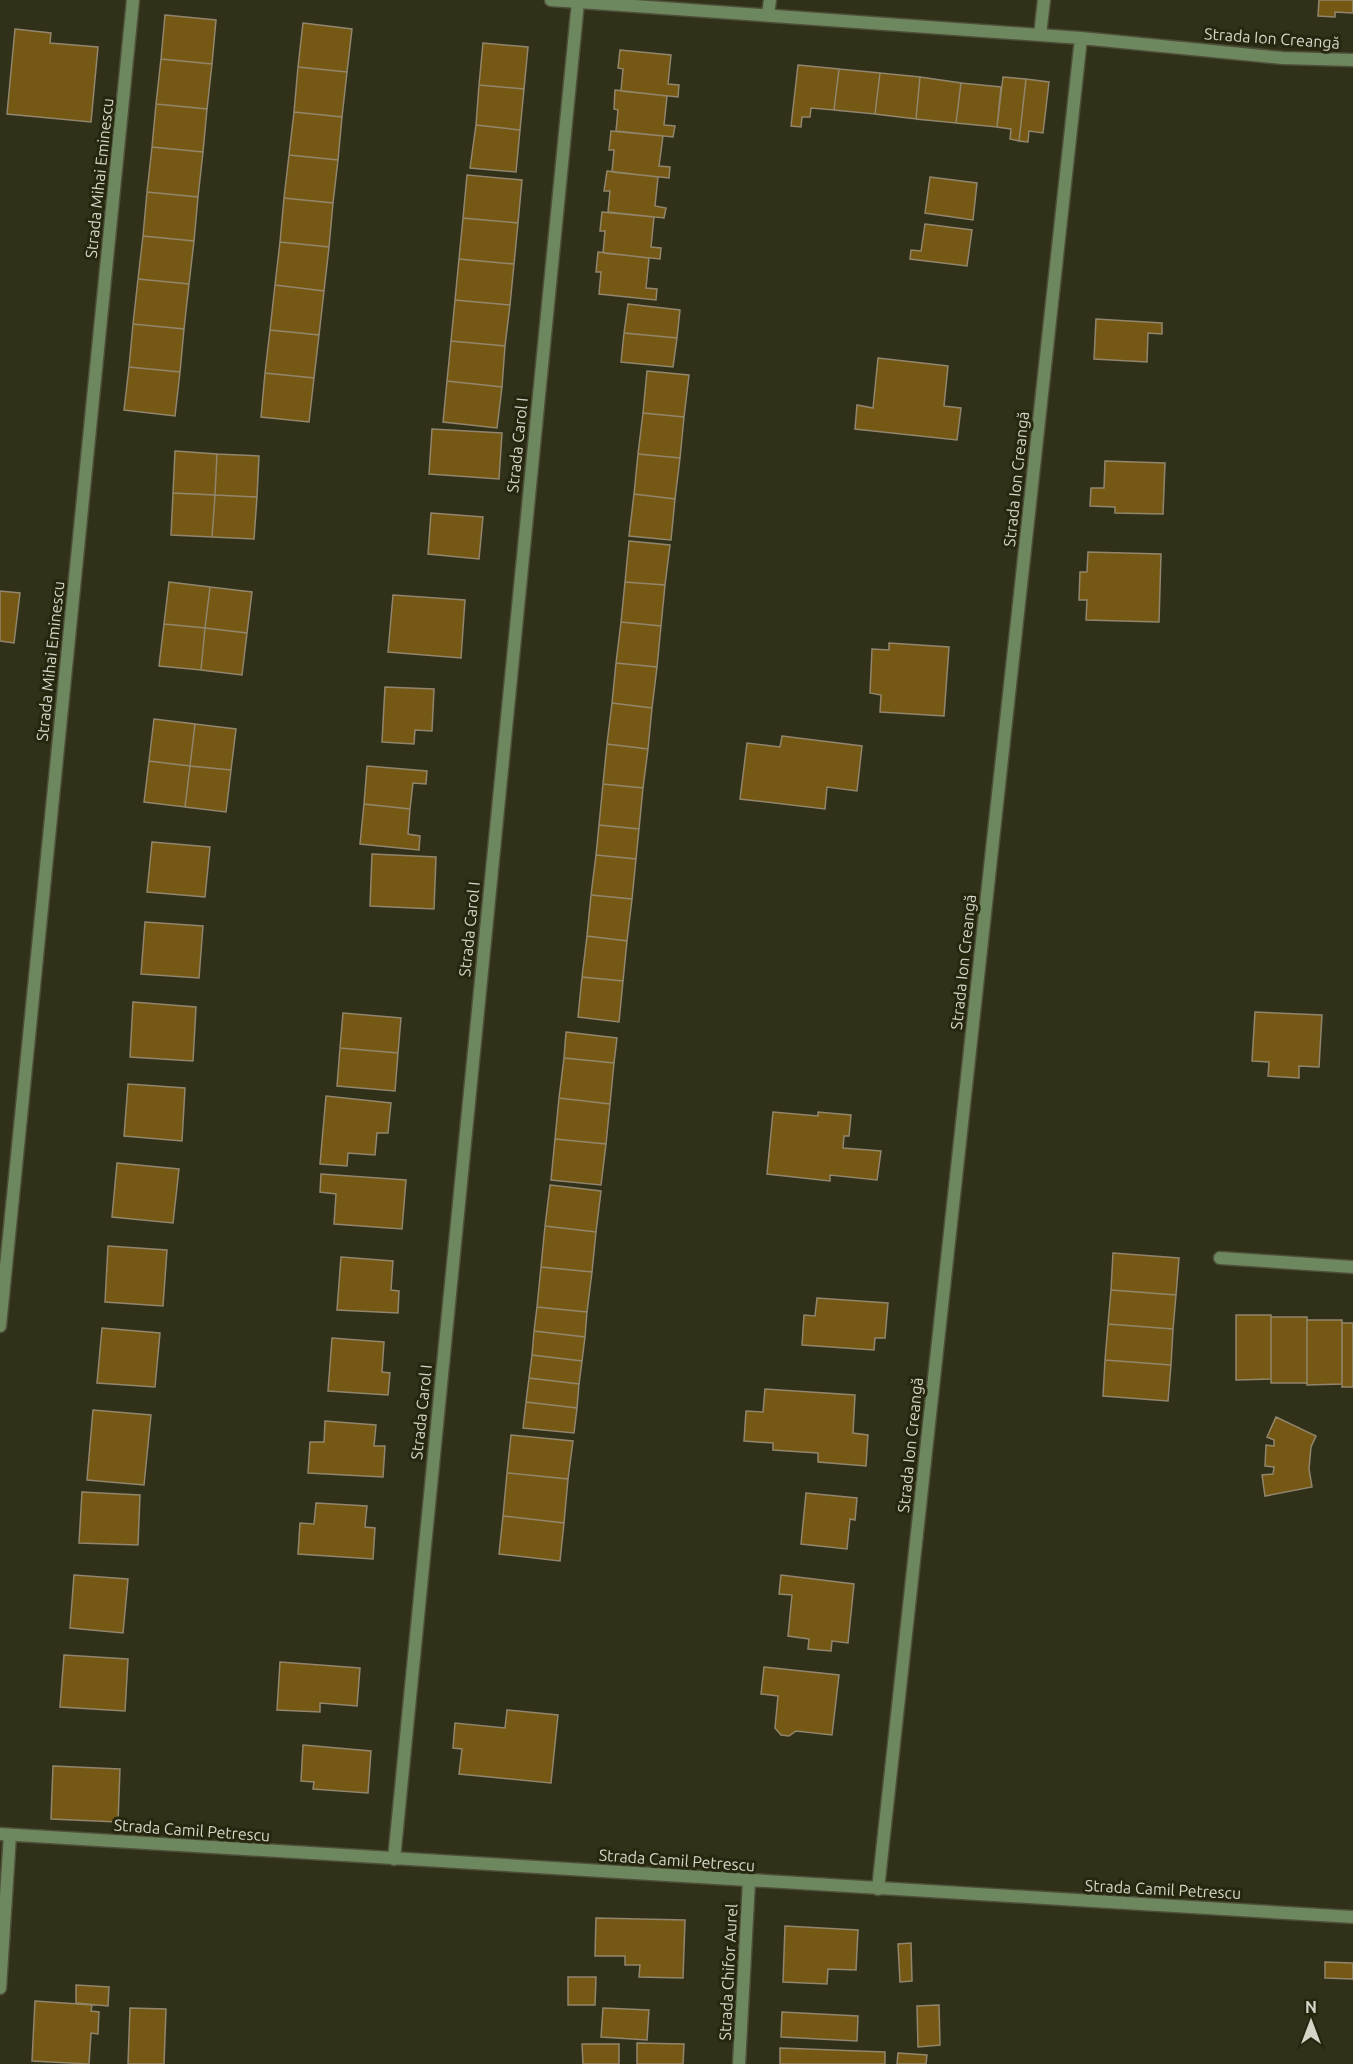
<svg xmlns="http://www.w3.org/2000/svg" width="1353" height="2064" font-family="Ubuntu,sans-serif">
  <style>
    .building { fill: #745814; stroke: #91856c; stroke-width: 1.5 }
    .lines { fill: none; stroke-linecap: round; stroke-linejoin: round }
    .service-casing { stroke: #4f4f39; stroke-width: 15 }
    .minor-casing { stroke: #4f4f39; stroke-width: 15 }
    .service { stroke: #6d875e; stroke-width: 12 }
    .minor { stroke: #6d875e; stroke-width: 12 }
    .labels { text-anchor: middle; stroke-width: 6; stroke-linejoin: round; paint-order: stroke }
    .street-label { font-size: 16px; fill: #d5d6c8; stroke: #272710 }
  </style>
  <rect width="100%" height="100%" fill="#31311a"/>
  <path class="building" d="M1319,0h34v13l-18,-1v5l-17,-1z
    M165,15l51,5 -4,44 -51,-5z
    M303,23l49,6 -5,43 -49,-5z
    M15,29l36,4 -1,10 48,4 -7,75 -84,-8z
    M483,43l45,4 -4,42 -45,-4z
    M620,50l51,5 -3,29 11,1 -1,12 -57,-6 2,-22 -5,-1z
    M161,59l51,5 -5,45 -51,-5z
    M798,65l41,4 -5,41 -23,-2 -1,9h-8l-1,10 -10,-1z
    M298,67l49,5 -5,45 -48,-5z
    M839,69l41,4 -5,41 -41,-4z
    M880,73l40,4 -4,42 -41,-5z
    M920,77l41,6 -5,40 -40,-4z
    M1003,77l23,2 -7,62 -9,-2 1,-10 -14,-2z
    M1026,79l23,3 -6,51 -14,-2 -1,11 -9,-1z
    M961,83l40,4 -4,40 -41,-4z
    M479,85l45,4 -4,41 -44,-5z
    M615,90l52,6 -3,29 11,1 -2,11 -57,-6 2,-21 -4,-1z
    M156,104l51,5 -4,43 -51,-5z
    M294,112l48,5 -4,43 -49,-5z
    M476,125l44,5 -4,42 -46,-4z
    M611,131l52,5 -4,30 11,1 -1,11 -57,-6 2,-22h-5z
    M152,147l51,5 -5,45 -51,-5z
    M289,155l49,5 -5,43 -49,-5z
    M607,171l51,6 -3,29 11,2 -2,10 -56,-6 2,-21h-6z
    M467,175l55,5 -4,43 -55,-5z
    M930,177l47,6 -4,37 -48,-7z
    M147,192l51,5 -4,44 -51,-5z
    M284,198l49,5 -4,44 -49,-5z
    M602,212l52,5 -3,30 10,1 -1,11 -57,-6 2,-22h-5z
    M463,218l55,5 -4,41 -55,-5z
    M925,224l47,6 -5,36 -57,-7 1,-9 10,1z
    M143,236l51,5 -5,43 -51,-5z
    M280,242l49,5 -5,44 -49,-6z
    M598,252l51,6 -3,30 11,1 -1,11 -57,-6 2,-22h-5z
    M459,259l55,5 -4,41 -55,-5z
    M138,279l51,5 -5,45 -51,-5z
    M275,285l49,6 -5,44 -49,-5z
    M455,300l55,5 -5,41 -54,-5z
    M628,304l52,6 -3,28 -53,-5z
    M1096,319l66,4v11l-14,-1 -1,29 -53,-3z
    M133,324l51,5 -4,43 -51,-5z
    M270,330l49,5 -5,43 -49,-5z
    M624,333l53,5 -4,29 -52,-5z
    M451,341l54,5 -3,41 -55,-6z
    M878,358l70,8 -4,40 17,2 -4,32 -102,-11 2,-24 16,3z
    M129,367l51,5 -5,44 -51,-6z
    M647,371l42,4 -5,42 -41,-4z
    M265,373l49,5 -5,44 -48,-5z
    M447,381l55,6 -5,41 -54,-6z
    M643,413l41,4 -4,41 -42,-4z
    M432,429l70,4 -3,46 -70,-5z
    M175,451l42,3 -2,41 -42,-2z
    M217,454l42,2 -2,41 -42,-2z
    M638,454l42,4 -5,41 -41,-5z
    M1105,461l60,2 -2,51 -48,-1v-6l-25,-1 1,-18h13z
    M173,493l42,2 -3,42 -41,-2z
    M634,494l41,5 -4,41 -42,-4z
    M215,495l42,2 -3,42 -42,-2z
    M431,513l52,4 -4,42 -51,-5z
    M629,541l41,4 -5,40 -40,-3z
    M1088,552l73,2 -2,68 -73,-2 1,-20h-8l1,-28h7z
    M169,582l41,5 -5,41 -41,-4z
    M625,582l40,3 -4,41 -40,-4z
    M210,587l42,5 -5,41 -42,-5z
    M0,591l20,2 -6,50 -14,-2z
    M393,595l72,5 -4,58 -73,-6z
    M621,622l40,4 -4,41 -41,-4z
    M164,624l41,4 -4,42 -42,-4z
    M205,628l42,5 -5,42 -41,-5z
    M889,643l60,4 -5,69 -64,-4 1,-17 -11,-2 2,-44 17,1z
    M616,663l41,4 -5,41 -40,-5z
    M385,687l49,2 -2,42 -17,-1 -1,14 -32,-2z
    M612,703l40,5 -4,41 -41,-5z
    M154,719l41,5 -5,42 -41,-5z
    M195,724l41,5 -5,41 -41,-4z
    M782,736l80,10 -5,45 -30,-4 -2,22 -85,-10 7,-56 33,4z
    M607,744l41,5 -5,39 -40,-4z
    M149,761l41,5 -5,41 -41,-5z
    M190,766l41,4 -5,42 -41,-5z
    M367,766l60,5 -1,13 -13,-1 -3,26 -46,-5z
    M603,784l40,4 -4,41 -40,-4z
    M364,804l46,5 -2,25 12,2 -1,14 -59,-6z
    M599,825l40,4 -3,30 -40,-4z
    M152,842l58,5 -5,50 -58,-5z
    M372,854l64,3 -2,52 -64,-3z
    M596,855l40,4 -4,40 -41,-4z
    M591,895l41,4 -5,42 -40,-5z
    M145,922l58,4 -4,52 -58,-4z
    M587,936l40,5 -4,40 -41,-4z
    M582,977l41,4 -4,41 -41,-5z
    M133,1002l63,5 -3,54 -63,-4z
    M1255,1012l67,3 -3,52 -20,-1v12l-31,-2 1,-14 -17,-1z
    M343,1013l58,5 -3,35 -58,-5z
    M566,1032l51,6 -3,25 -50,-5z
    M340,1048l58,5 -3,38 -58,-5z
    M564,1058l50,5 -4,41 -51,-6z
    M128,1084l57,4 -3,53 -58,-5z
    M326,1096l65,7 -3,30h-11l-2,22 -27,-2 -1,13 -27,-2z
    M559,1098l51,6 -4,40 -51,-5z
    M773,1112l45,4v-4l33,3 -2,21h-5l-1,12 38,3 -4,29 -47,-5v6l-63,-7z
    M555,1139l51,5 -5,41 -50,-5z
    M117,1163l62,6 -6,54 -61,-6z
    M321,1174l85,6 -4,49 -68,-5 2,-30 -16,-2z
    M550,1185l51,6 -5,41 -51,-6z
    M545,1226l51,6 -4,40 -51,-5z
    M108,1246l59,4 -4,56 -58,-4z
    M1113,1253l66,5 -3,37 -65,-5z
    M341,1257l52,4 -2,29 8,1 -1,22 -61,-3z
    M541,1267l51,5 -5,40 -50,-5z
    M1111,1290l65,5 -3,34 -65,-5z
    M817,1298l71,5 -3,35h-10l-1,12 -72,-5 2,-30 11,1z
    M537,1307l50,5 -2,25 -51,-6z
    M1236,1315h35v64l-35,1z
    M1271,1317h36v66h-36z
    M1307,1320h35v64l-35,1z
    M1342,1323h11v64h-11z
    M1108,1324l65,5 -2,36 -66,-5z
    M102,1328l58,5 -5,54 -58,-4z
    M534,1331l51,6 -3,24 -50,-6z
    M332,1338l52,4 -2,30 8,1 -2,22 -60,-4z
    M532,1355l50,6 -3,23 -50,-6z
    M1105,1360l66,5 -3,36 -65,-5z
    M529,1378l50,6 -2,24 -51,-6z
    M765,1389l90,6 -2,38 15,2 -2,31 -48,-4v-9l-45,-3v-7l-29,-2 2,-30 17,1z
    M526,1402l51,6 -3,25 -51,-5z
    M93,1410l58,5 -7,70 -57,-5z
    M1276,1417l40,19 -5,11 -2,22 3,18 -47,9 -3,-21 11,-1 1,-7 -9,-1 1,-21 8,1v-6l-7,-3z
    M325,1421l51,4 -2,21h11l-2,31 -75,-4 2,-31h14z
    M511,1435l62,6 -5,38 -61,-6z
    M507,1473l61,6 -4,44 -61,-7z
    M82,1492l58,3 -2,50 -59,-2z
    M806,1493l51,5 -2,22 -5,-1 -3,30 -46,-5z
    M316,1503l51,3 -2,21 10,1 -2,31 -75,-5 2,-31 14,1z
    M503,1516l61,7 -4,38 -61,-7z
    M74,1575l54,4 -5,54 -53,-5z
    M781,1575l73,9 -6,59 -16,-2 -1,10 -23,-2 1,-10 -21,-3 4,-41 -13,-1z
    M64,1655l64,4 -3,52 -65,-4z
    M280,1662l80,6 -3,38 -37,-3v9l-43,-2z
    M764,1667l75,8 -7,60 -36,-4 -7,5 -8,-1 -6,-7 3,-32 -17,-2z
    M507,1710l51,5 -7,68 -92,-9 3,-25 -9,-1 2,-25 50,5z
    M303,1745l68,6 -3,42 -55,-4 1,-7 -13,-1z
    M53,1766l67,3 -2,53 -67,-3z
    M596,1918l89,2 -2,58 -44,-1 1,-12h-15v-9h-30z
    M785,1926l73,4 -2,40 -28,-1 -1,15 -44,-2z
    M911,1943l1,38 -12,1 -2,-38z
    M1325,1962l28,1v16l-28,-1z
    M568,1977h28l-1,28h-27z
    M76,1985l33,2 -1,19 -32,-3z
    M35,2001l57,4 -1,6 8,1 -1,22 -7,-1 -2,31 -57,-3z
    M939,2005l1,40 -22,2 -1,-41z
    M130,2008l36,1 -2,55h-36z
    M603,2008l46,2 -2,30 -46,-3z
    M782,2012l76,4 -1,25 -76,-4z
    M637,2043l47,1 -1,20h-46z
    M582,2044h37v20h-36z
    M780,2048l105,4v12h-105z
    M898,2053l29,2 -1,9h-29z"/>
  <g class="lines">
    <g class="service-casing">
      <path id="service" d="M1220,1258l133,9"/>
    </g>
    <g class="minor-casing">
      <path id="minor" d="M551,0l530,38 202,20 70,2
        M768,15l2,-15
        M1040,35l4,-35
        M0,1326l133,-1326
        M0,1834l1353,83
        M394,1859l184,-1857
        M878,1889l203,-1851
        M0,1988l10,-153
        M739,2064l10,-183"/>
    </g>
    <use href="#service" class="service"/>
    <use href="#minor" class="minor"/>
  </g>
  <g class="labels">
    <g class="street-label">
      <text transform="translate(1272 38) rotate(4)" y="6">Strada Ion Creangă</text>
      <text transform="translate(99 178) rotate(-84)" y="6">Strada Mihai Eminescu</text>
      <text transform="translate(517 445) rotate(-84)" y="6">Strada Carol I</text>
      <text transform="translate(1016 479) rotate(-84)" y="6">Strada Ion Creangă</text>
      <text transform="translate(50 661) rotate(-84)" y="6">Strada Mihai Eminescu</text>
      <text transform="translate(469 929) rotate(-84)" y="6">Strada Carol I</text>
      <text transform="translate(963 962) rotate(-84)" y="6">Strada Ion Creangă</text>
      <text transform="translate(421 1412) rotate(-84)" y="6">Strada Carol I</text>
      <text transform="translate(910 1445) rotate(-84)" y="6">Strada Ion Creangă</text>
      <text transform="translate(192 1830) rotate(4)" y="6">Strada Camil Petrescu</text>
      <text transform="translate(677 1860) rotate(4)" y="6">Strada Camil Petrescu</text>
      <text transform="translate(1163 1889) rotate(3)" y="6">Strada Camil Petrescu</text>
      <text transform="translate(728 1972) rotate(-87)" y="6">Strada Chifor Aurel</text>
    </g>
  </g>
  <g transform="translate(1311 2022)" stroke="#272710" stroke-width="4.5" paint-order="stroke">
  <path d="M0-4.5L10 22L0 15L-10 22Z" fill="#d5d6c8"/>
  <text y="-9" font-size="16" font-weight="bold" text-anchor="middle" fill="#d5d6c8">N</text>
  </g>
</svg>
